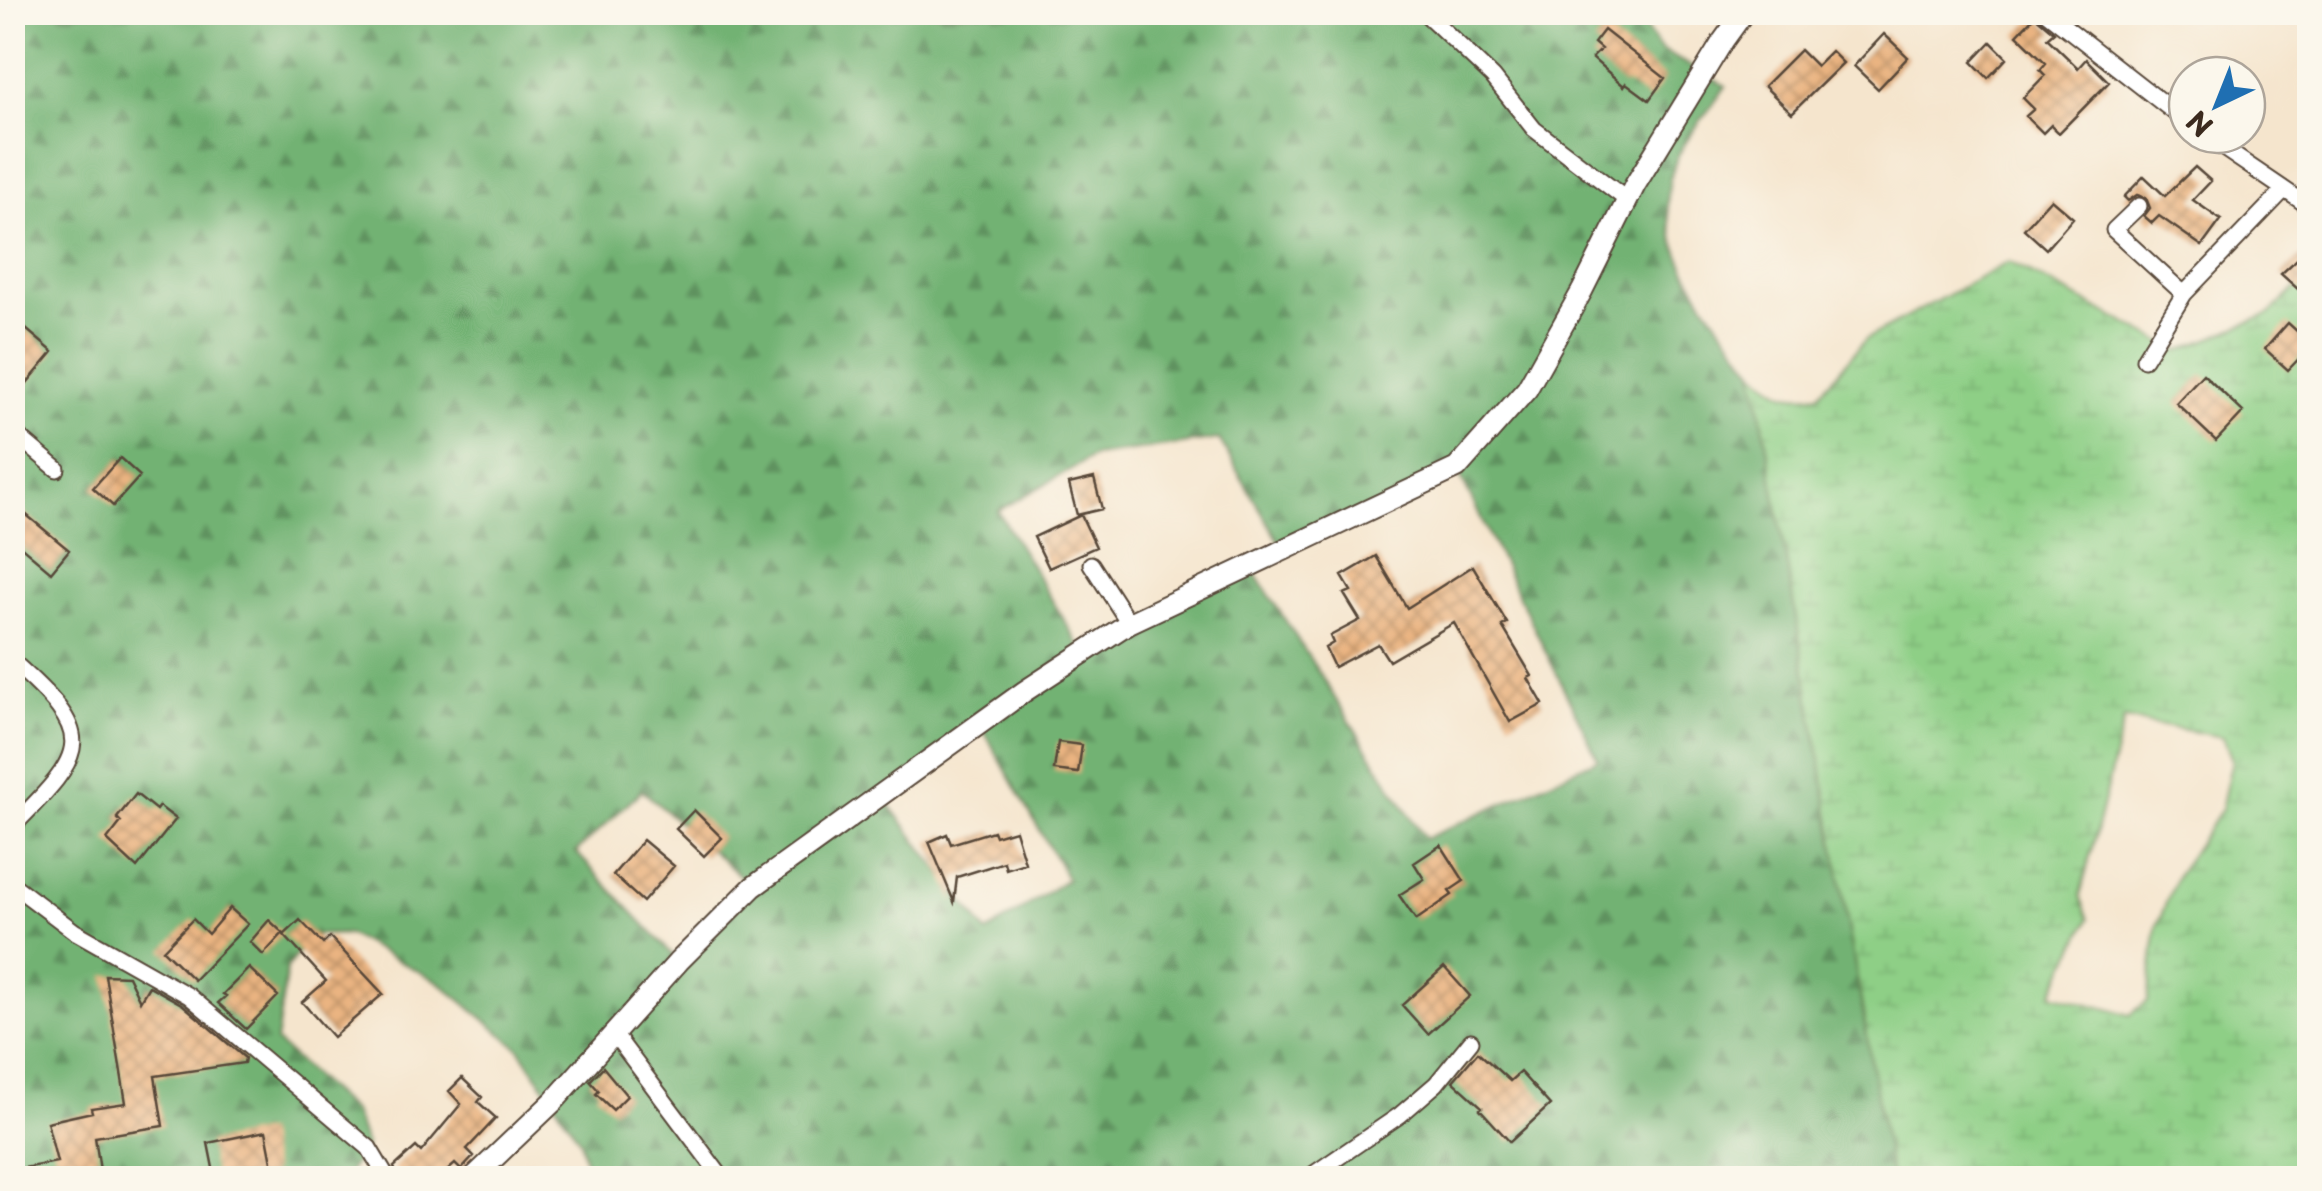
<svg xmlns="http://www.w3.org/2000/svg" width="2322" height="1191" font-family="'Playpen Sans',sans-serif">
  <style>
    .forest { fill: url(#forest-firs); stroke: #566e48; stroke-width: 2.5; fill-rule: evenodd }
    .wetland { fill: url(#wetland-marsh); stroke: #647c52; stroke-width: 2.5; fill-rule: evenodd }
    .building { fill: url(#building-cross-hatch) }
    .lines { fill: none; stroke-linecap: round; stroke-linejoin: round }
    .minor-casing { stroke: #574638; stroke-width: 19 }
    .tertiary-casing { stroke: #574638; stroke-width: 24 }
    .minor { stroke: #fff; stroke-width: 15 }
    .tertiary { stroke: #fff; stroke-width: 20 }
  </style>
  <defs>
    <pattern id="forest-firs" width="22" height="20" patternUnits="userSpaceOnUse" patternTransform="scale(2.5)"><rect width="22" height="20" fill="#72b273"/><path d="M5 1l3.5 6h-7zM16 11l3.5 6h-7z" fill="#5f915e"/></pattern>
    <pattern id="wetland-marsh" width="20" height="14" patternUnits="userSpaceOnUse" patternTransform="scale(2.5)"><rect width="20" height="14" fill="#8ecf86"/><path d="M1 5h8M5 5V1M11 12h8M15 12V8" fill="none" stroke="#7bb273"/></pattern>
    <pattern id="building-cross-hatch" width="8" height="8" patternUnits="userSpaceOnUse" patternTransform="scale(2.5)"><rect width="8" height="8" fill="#eab481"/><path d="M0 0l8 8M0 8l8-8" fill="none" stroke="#bf9369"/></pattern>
  </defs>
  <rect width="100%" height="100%" fill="#fbf7ec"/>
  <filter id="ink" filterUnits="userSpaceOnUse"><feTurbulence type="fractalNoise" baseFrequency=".01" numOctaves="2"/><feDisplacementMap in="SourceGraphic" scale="20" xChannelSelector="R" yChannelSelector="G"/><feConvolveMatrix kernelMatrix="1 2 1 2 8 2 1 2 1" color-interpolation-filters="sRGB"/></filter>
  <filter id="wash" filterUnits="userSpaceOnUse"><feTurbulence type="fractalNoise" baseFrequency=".0048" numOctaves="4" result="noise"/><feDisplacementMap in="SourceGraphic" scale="40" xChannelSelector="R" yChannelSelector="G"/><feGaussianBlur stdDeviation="2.25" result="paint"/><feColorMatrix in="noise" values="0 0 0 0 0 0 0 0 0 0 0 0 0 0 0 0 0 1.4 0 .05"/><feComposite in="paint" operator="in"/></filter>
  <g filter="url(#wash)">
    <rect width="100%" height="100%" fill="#f5e5cd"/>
    <path class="forest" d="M12,13h1622l27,37 65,36c-16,24 -40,50 -51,77 -30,74 38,152 79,207l137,808h-1302l-9,-38 -61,-92 -80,-66 -92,-48 -36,1 -24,32 -11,75 77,70 13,33 -21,33h-332zM1219,439l64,110 174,-80 141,290 -173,80 -175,-274 -166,88 -86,-142 96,-55zM980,724l87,155 -80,54 -105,-138zM642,790l110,96 -74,74 -102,-108z"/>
    <path class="wetland" d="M2009,262l170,89 91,-37 39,-39v903h-418l-137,-808c25,22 30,29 65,24l47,-55zM2124,719l99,18 9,23 -11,49 -43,65 -21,51 -9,76 -18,14 -78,-21 37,-75 -9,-23z"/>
    <g id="blocks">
      <path class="building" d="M2035,16l19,16 -7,6 31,30 8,-9 23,23 -50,51 -8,-8 -8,8 -17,-17 8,-7 -11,-11 22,-23 -5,-5 6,-7 -29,-28z
        M1604,30l61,48 -16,22 -23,-17 -2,3 -32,-28 9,-9 -7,-6z
        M1884,34l24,23 -30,32 -24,-23z
        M1991,42l16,16 -19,20 -16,-16z
        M1800,50l16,16 15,-15 12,12 -51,50 -28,-27z
        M2195,167l16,14 -18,19 28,20 -19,26 -43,-30 -7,7 -8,-7 6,-8 -4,-10 -9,-3 -9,6 -4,-4 20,-21 21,20z
        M2051,199l22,19 -27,31 -22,-20z
        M2310,247v33l-10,11 -19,-17z
        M2288,323l22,20v4l-22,23 -23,-21z
        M26,329l27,23 -41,49v-56z
        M2203,374l40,38 -27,29 -40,-38z
        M120,458l20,18 -27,30 -20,-18z
        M1094,478l8,31 -25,6 -8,-31z
        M12,503l57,47 -18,22 -39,-33z
        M1081,515l15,32 -47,21 -15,-31z
        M1376,556l31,52 66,-42 34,57 -5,3 30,50 -4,2 15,26 -33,18 -56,-99 -65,38 -11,-17 -44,23 -9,-19 8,-5 -3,-7 30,-16 -16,-26 7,-3 -9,-15z
        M1058,742l24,3 -4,28 -24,-3z
        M136,794l20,16 3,-4 17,13 -39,49 -30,-28 14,-18 -4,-4z
        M694,810l28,28 -18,18 -28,-27z
        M1015,830l10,33 -19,6 -2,-7 -47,15 -3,25 -25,-60 18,-8 4,10 42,-13 2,5z
        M643,840l31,26 -31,36 -30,-27z
        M1441,845l23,36 -15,10 3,4 -36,25 -17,-25 25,-16 -10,-16z
        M230,908l18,16 -54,56 -31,-30 30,-31 15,15z
        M269,920l14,13 -20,22 -13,-13z
        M300,920l23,24 7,-7 53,57 -50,43 -31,-35 24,-21 -42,-46z
        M1444,967l26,29 -42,38 -26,-29z
        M249,968l29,28 -32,33 -28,-26 8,-7 -3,-2z
        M105,975l23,1 12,25 9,-15 34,19 62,53 -1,5 -89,13 8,50 -68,11 6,40 -89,1v-8l45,-8 -10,-40 45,-10 -1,-4 35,-5z
        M1478,1052l32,29 10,-9 30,33 -40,37 -30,-33 2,-2 -29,-26z
        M603,1067l24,29 -14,14 -17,-16 3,-3 -9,-10z
        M462,1078l20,19 -4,5 18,16 -29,31 7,7 -13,14 -6,-6 -16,14h-41l-4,-11 22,-20 5,5 40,-48 -12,-13z
        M266,1131l8,41 -4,1 2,5h-57l-7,-35z"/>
    </g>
  </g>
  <g filter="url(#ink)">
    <use href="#blocks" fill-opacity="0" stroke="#574638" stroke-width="2.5"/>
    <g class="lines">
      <g class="minor-casing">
        <path id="minor" d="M1424,12l69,65 41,52 93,71
          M2046,12l141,110
          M2204,135l106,72
          M2139,206l-25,24 70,64
          M2144,359l40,-65 99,-103
          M12,431l45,38
          M1091,564l38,59
          M12,661c85,75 77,89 0,166
          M12,884l62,47 115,65 180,152 18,30
          M614,1034l108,144
          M1308,1178l92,-63 36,-31 35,-43"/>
      </g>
      <g class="tertiary-casing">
        <path id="tertiary" d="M473,1178l81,-77 125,-140 74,-74 272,-196 104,-68 328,-155 70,-79 55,-98 53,-106 88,-144 21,-29"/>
      </g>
      <use href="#minor" class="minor"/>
      <use href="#tertiary" class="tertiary"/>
    </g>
  </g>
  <rect width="2322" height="1191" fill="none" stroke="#fbf7ec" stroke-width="50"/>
  <g transform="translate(2217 105) rotate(223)"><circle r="48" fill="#fbf7ec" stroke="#aea59a" stroke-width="2.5"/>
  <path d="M0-8L18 38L0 25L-18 38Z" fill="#1f6fb2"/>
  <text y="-15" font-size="28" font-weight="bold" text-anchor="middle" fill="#3b2a1e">N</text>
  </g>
</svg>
